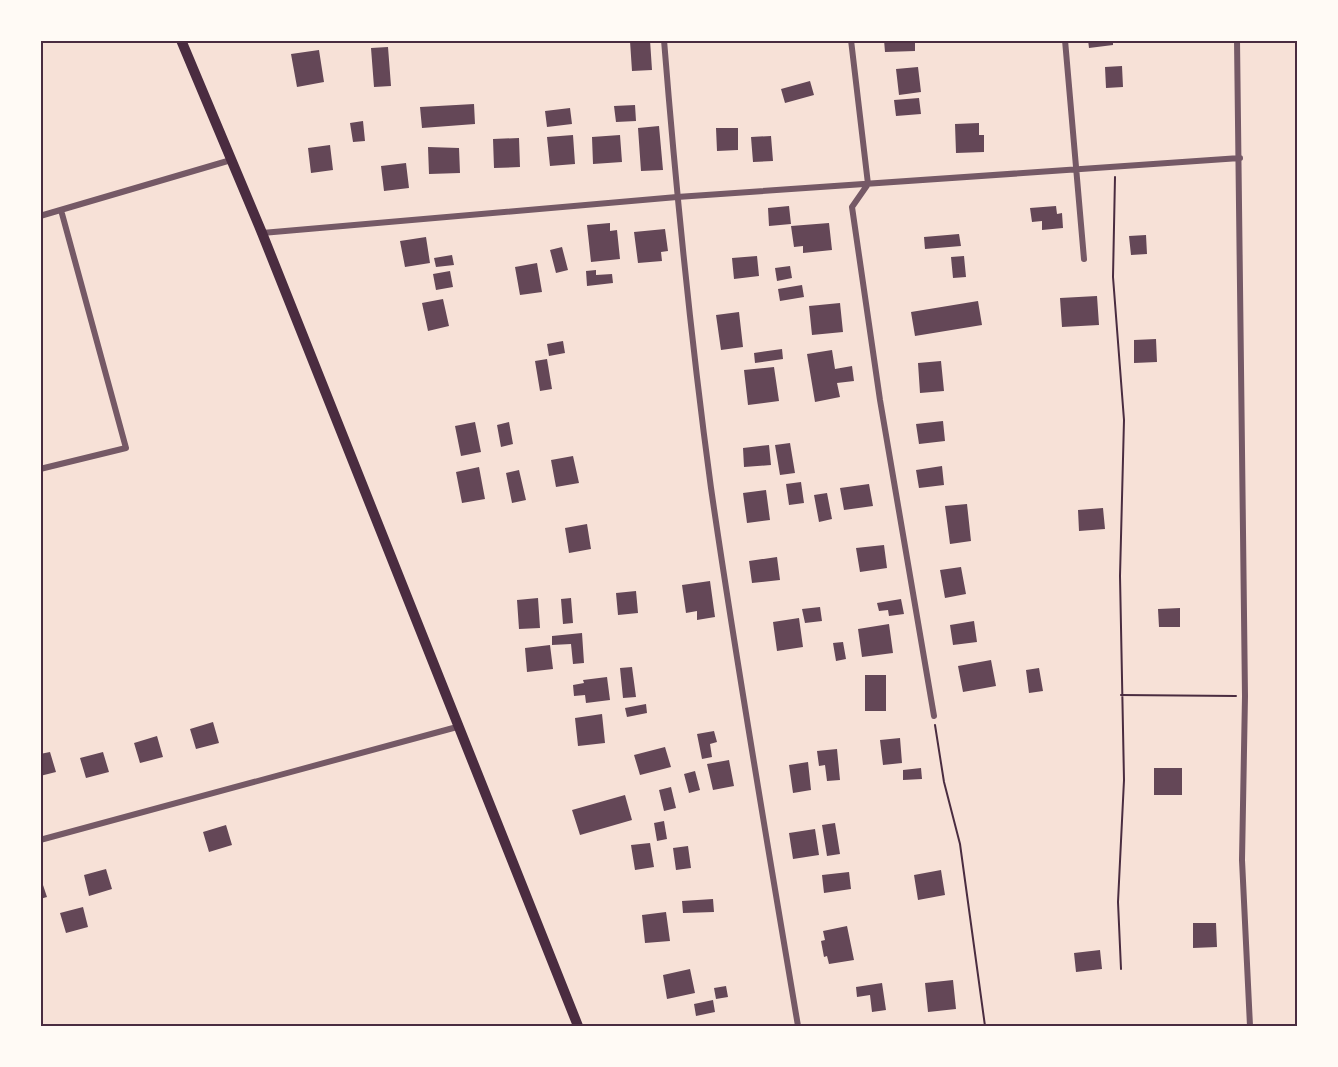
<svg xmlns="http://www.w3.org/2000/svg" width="1338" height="1067" font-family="'Fira Sans Condensed',sans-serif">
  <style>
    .building { fill: #644757 }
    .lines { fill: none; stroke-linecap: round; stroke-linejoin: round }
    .path { stroke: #4a2c40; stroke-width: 2 }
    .minor { stroke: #755966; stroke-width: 6 }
    .trunk { stroke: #4a2c40; stroke-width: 10 }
    .neatline { fill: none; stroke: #4a2c40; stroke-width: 2 }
  </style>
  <rect width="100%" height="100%" fill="#f7e1d7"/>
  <path class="building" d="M650,40l2,30 -20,1 -2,-30z
    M884,40h31v11l-30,1z
    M1088,40h25v5l-24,3z
    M388,47l3,39 -17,1 -3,-39z
    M319,50l5,32 -27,5 -6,-33z
    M1122,66l1,21 -17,1 -1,-21z
    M918,67l3,25 -22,3 -3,-26z
    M810,81l4,14 -29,8 -4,-14z
    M919,98l2,16 -25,2 -2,-16z
    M474,104l1,20 -53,4 -2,-21z
    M635,105l1,16 -20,1 -2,-16z
    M570,108l2,16 -25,3 -2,-16z
    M363,121l2,20 -12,1 -3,-19z
    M979,123v12h5v17l-28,1 -1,-29z
    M659,126l4,44 -22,1 -3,-43z
    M716,128h22v22l-21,1z
    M573,135l2,29 -25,2 -3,-29z
    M620,135l2,27 -29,2 -1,-27z
    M771,136l2,25 -20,1 -2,-25z
    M519,138l1,29 -26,1 -1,-29z
    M330,145l3,25 -22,3 -3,-25z
    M428,147l31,1 1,25 -31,1z
    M406,163l3,25 -25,3 -3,-25z
    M789,206l2,18 -22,2 -1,-18z
    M1056,206l1,8 5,-1 1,15 -21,2v-9l-10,1 -2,-14z
    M610,223v8l7,-1 3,29 -29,3 -4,-37z
    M829,223l3,27 -29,3v-7l-9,1 -3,-21z
    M665,229l3,22 -7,1 1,9 -24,2 -4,-31z
    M959,234l2,12 -36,3 -1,-12z
    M1146,235l1,19 -16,1 -2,-19z
    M426,237l4,26 -25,4 -5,-26z
    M562,247l6,23 -12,3 -6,-23z
    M452,255l2,10 -18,2 -2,-9z
    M757,256l2,20 -25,3 -2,-21z
    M964,256l2,21 -13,1 -2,-21z
    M537,263l5,29 -22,3 -5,-28z
    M790,266l2,12 -15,3 -2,-13z
    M596,270v5l16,-1 1,9 -26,3 -1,-15z
    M450,271l3,16 -17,3 -3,-16z
    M802,285l2,12 -24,4 -2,-12z
    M1097,296l2,29 -37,2 -2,-29z
    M443,299l6,27 -21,5 -6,-28z
    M978,301l4,24 -67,11 -4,-24z
    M840,303l3,29 -31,3 -3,-29z
    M739,312l4,35 -22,3 -5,-35z
    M1156,339l1,23 -23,1v-23z
    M563,341l2,12 -16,3 -2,-12z
    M782,349l1,10 -28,4 -1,-10z
    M832,350l3,19 17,-3 2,15 -17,2 3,14 -25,5 -8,-48z
    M547,359l5,30 -12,2 -5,-30z
    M941,361l3,30 -24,2 -2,-30z
    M774,367l5,34 -31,4 -4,-35z
    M943,421l2,20 -26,3 -3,-20z
    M475,422l6,30 -20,4 -6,-30z
    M509,422l4,22 -12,3 -4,-22z
    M790,443l5,30 -15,2 -5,-30z
    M769,445l2,20 -27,2 -1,-19z
    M573,456l6,27 -23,4 -5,-27z
    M942,466l2,19 -25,3 -3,-18z
    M479,467l6,32 -23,4 -6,-31z
    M519,470l7,30 -14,3 -6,-30z
    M801,482l3,21 -15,2 -3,-21z
    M869,484l4,22 -29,4 -4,-22z
    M766,490l4,30 -23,3 -4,-30z
    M827,493l5,26 -13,3 -5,-27z
    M967,504l4,37 -21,3 -5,-38z
    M1103,508l2,21 -26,2 -1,-21z
    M587,524l4,25 -22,4 -4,-25z
    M884,545l3,23 -27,4 -4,-24z
    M777,557l3,23 -28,3 -3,-22z
    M961,567l5,27 -21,4 -5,-28z
    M710,581l5,36 -18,3v-9l-11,2 -4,-28z
    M636,591l2,22 -20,2 -2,-22z
    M538,598l2,30 -21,1 -2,-29z
    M571,598l2,25 -10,1 -2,-25z
    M901,599l3,15 -15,2 -1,-6 -9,1 -2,-8z
    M820,607l2,14 -17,2 -3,-14z
    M1180,608v19h-21l-1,-18z
    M799,618l4,29 -26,4 -4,-29z
    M974,621l3,21 -24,3 -3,-20z
    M889,624l4,29 -31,4 -4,-28z
    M582,633l2,30 -11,1 -2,-20 -19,1v-9z
    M843,642l3,17 -10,2 -3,-18z
    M550,645l3,24 -26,3 -2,-24z
    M991,660l5,26 -33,6 -5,-26z
    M632,667l4,30 -13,1 -3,-30z
    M1039,668l4,23 -14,2 -3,-23z
    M865,675h21v36h-21z
    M607,677l3,23 -24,3 -1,-8 -11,1 -1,-11 11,-2 -1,-3z
    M646,704l1,9 -20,4 -2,-9z
    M602,714l3,29 -27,3 -3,-28z
    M213,722l6,21 -23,6 -6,-20z
    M714,731l3,11 -7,2 2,13 -10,2 -5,-25z
    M157,736l6,21 -23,6 -6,-20z
    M900,738l2,25 -19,2 -3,-25z
    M665,747l6,20 -31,8 -6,-20z
    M837,749l3,31 -13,1 -2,-16 -6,1 -2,-15z
    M50,752l6,20 -16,4v-22z
    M103,752l6,20 -23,6 -6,-20z
    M729,760l5,26 -21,4 -6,-26z
    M808,762l3,28 -18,3 -4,-28z
    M921,768l1,11 -19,1v-10z
    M1154,768h28v27h-28z
    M695,771l5,19 -11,3 -5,-19z
    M671,787l5,21 -12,3 -5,-21z
    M625,795l7,25 -52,15 -8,-25z
    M664,821l3,18 -10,2 -3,-18z
    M835,823l5,31 -13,2 -5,-31z
    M226,825l6,20 -23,7 -6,-20z
    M815,829l4,26 -26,4 -4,-26z
    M650,843l4,24 -19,3 -4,-25z
    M688,846l3,22 -15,2 -3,-22z
    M106,869l6,20 -23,7 -5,-21z
    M941,870l4,25 -27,5 -4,-25z
    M849,872l2,17 -27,4 -2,-18z
    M40,876l7,21 -7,2z
    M713,899l1,13 -31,1 -1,-12z
    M83,907l5,20 -22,6 -6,-20z
    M666,912l4,29 -25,2 -3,-28z
    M1193,923h23l1,24 -24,1z
    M847,926l7,34 -25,4 -2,-8 -3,1 -3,-16 4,-1 -2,-9z
    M1100,950l2,19 -26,3 -2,-19z
    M690,969l5,24 -28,6 -4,-24z
    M953,980l3,29 -28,3 -3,-29z
    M882,983l4,27 -14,2 -2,-17 -13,2 -1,-10z
    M726,986l2,11 -12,2 -2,-11z
    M713,1000l2,12 -19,4 -2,-12z"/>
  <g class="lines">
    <path class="path" d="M1115,177l-2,100 11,143 -4,156 4,204 -6,122 3,67
      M1121,695l115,1
      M935,725l9,57 16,62 25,182"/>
    <path class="minor" d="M664,40c12,150 27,300 47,448 26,180 57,359 87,538
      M851,40l17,144 -16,23 28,193 54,316
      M1065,40l19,219
      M1237,40l8,656 -3,164 8,166
      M40,216l191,-56
      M262,233l415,-36 563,-39
      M40,469l86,-21 -65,-238
      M40,840l417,-113"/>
    <path class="trunk" d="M181,40l81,193 316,793"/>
  </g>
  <rect width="1338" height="1067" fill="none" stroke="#fffaf5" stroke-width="84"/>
  <rect x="42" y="42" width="1254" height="983" class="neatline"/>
</svg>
